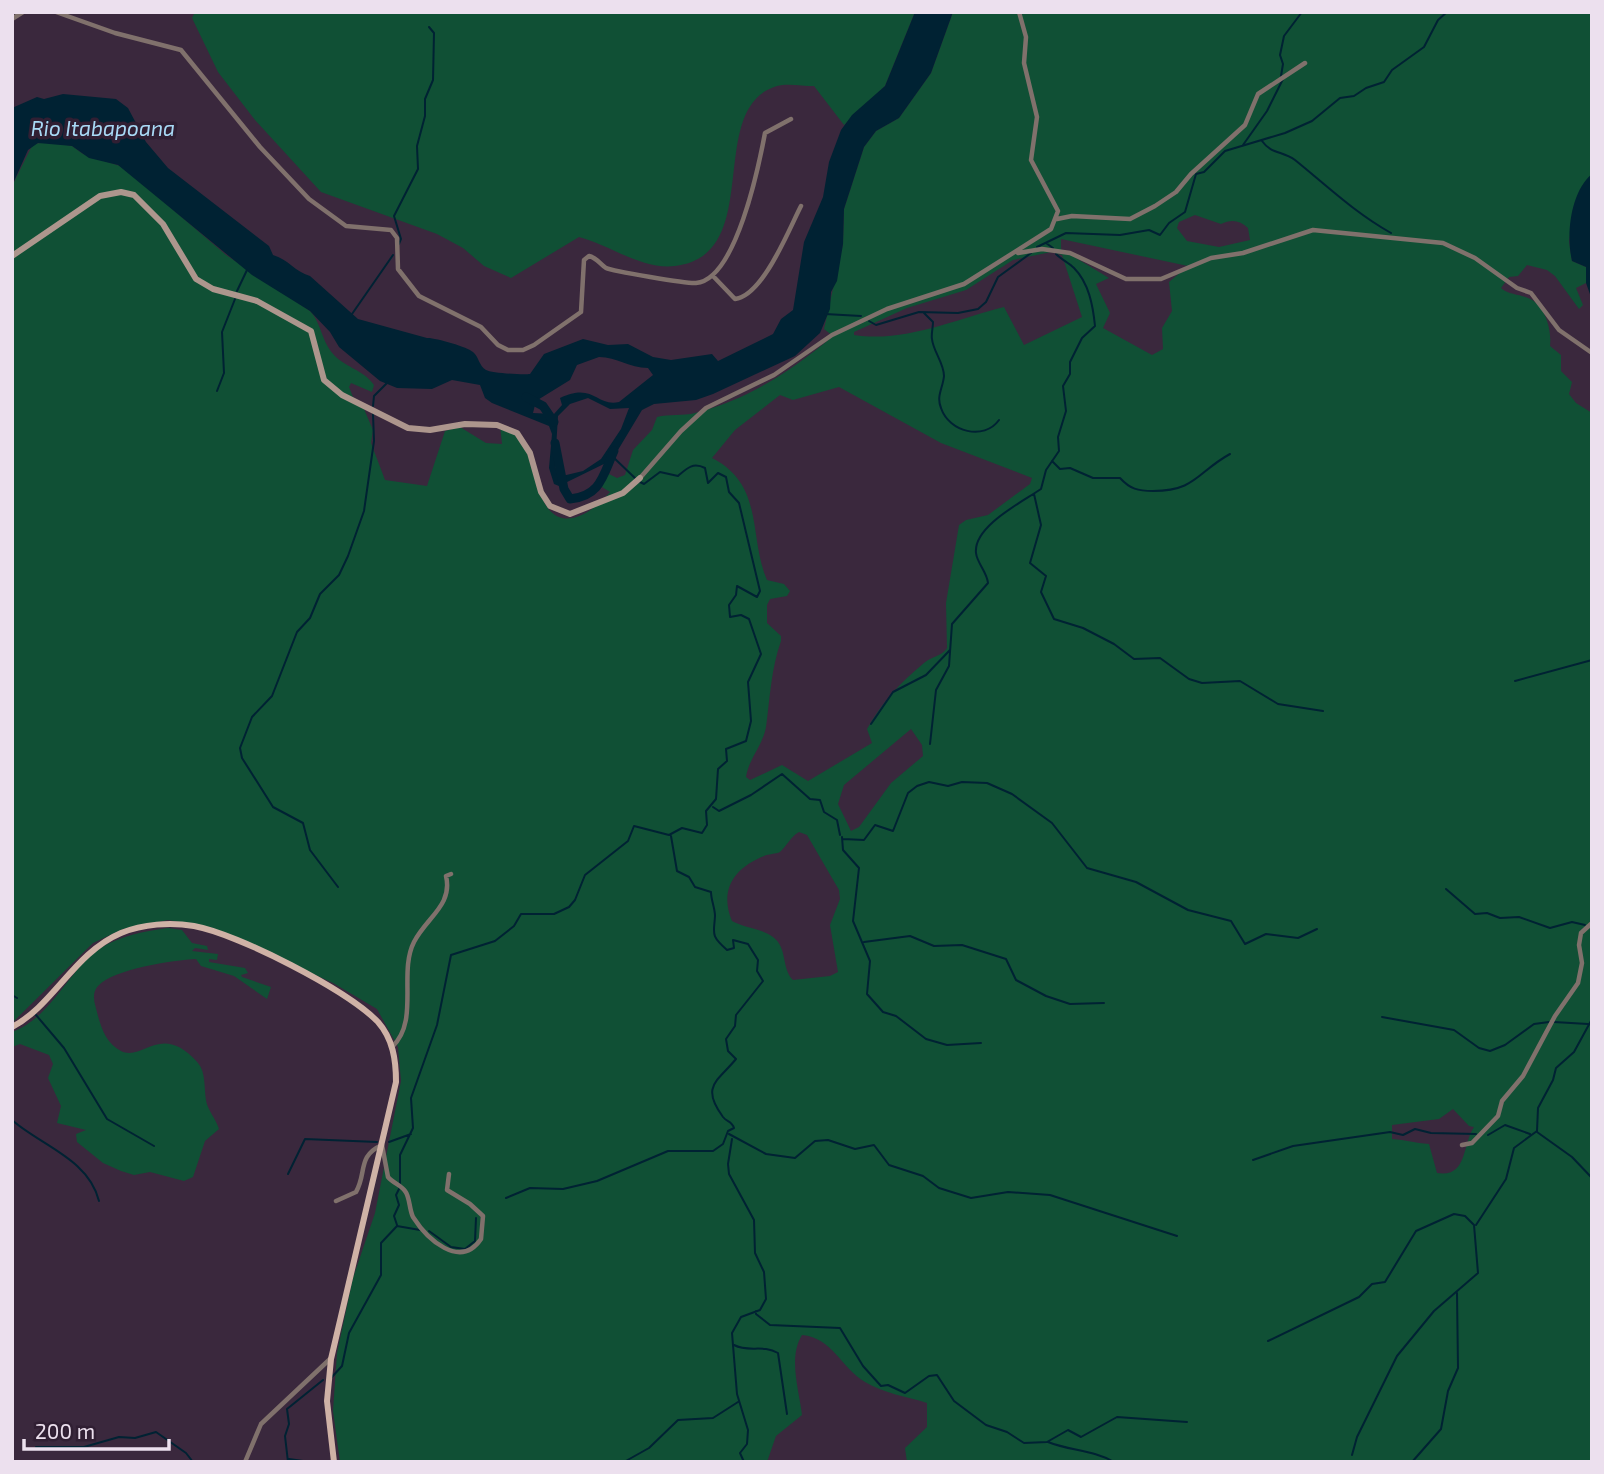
<svg xmlns="http://www.w3.org/2000/svg" width="1604" height="1474" font-family="'Exo 2',sans-serif">
  <style>
    .green { fill: #105035; fill-rule: evenodd }
    .water { fill: #023; fill-rule: evenodd }
    .lines { fill: none; stroke-linecap: round; stroke-linejoin: round }
    .stream { stroke: #023; stroke-width: 2 }
    .river { stroke: #023; stroke-width: 9 }
    .street { stroke: #80716c; stroke-width: 4.5 }
    .secondary { stroke: #ad968d; stroke-width: 6 }
    .primary { stroke: #cfb2a6; stroke-width: 6 }
    .labels { text-anchor: middle; stroke-width: 7; stroke-linejoin: round; paint-order: stroke }
    .water-label { font-size: 21px; font-style: italic; fill: #a8d9f5; stroke: #301f33 }
  </style>
  <rect width="100%" height="100%" fill="#3a283d"/>
  <path class="green" d="M195,12h720l-30,74 -41,39 -30,-39c-11,0 -27,-3 -37,0 -74,22 -10,169 -102,180 -33,4 -65,-21 -96,-29l-68,41 -27,-12 -21,-18 -26,-14 -116,-42 -66,-72 -37,-48 -26,-54z
    M953,12h639v162l-11,14 -7,22 -5,31 3,20 14,6v16l-10,5 7,17 -4,4 -24,-33 -8,-6 -20,-5 -9,11 -9,1 -8,11c8,7 18,6 27,10 17,6 24,32 22,48l11,9v16l11,11 -3,12 7,9 16,10v1049h-685l-2,-14 22,-21v-24c-21,-7 -42,-9 -62,-21 -25,-15 -32,-44 -63,-47 -14,23 -3,54 0,80l-26,21 -9,26h-427l-7,-51 4,-58 16,-75 22,-65 26,-132 -3,-34 -21,-38 -44,-26 -120,-55 -45,-8 -45,9 -30,14 -81,80v-837l21,-42 16,-2 23,4 11,8 40,13 103,88 84,56c12,13 11,30 24,44 11,12 31,16 40,30l-2,7 -21,-9 -2,4 4,10 8,5 12,28 -2,13 14,37 42,6 18,-55 15,-4 26,16 16,1 -2,-19c10,4 18,11 24,21 9,17 11,38 20,56 18,34 51,8 66,-10l-13,-8 10,-11 10,5 8,-3 8,-25 19,-20 5,-13c12,-3 26,-1 38,-4 52,-13 98,-43 138,-77l-9,-7 19,-85 1,-35 20,-62 12,-16 23,-13 32,-45zM1195,215l26,9c10,-5 19,-4 27,4l2,12 -31,7 -32,-6 -10,-13 2,-6zM1061,239l127,27 -19,16 3,29 -10,17 1,21 -11,6 -49,-27 7,-15 -14,-29 13,-6 -48,-29zM1051,252l11,3 20,62 -58,28 -20,-38c-48,12 -100,36 -150,28v-3l53,-24 59,-18 47,-30zM839,387l102,56 91,35 -2,6 -42,31 -22,5 -7,5 -13,78 1,45c-6,9 -15,8 -23,15 -23,19 -42,39 -57,66l5,14 -64,38 -26,-16 -32,15 -4,-3c3,-19 17,-32 20,-50 4,-29 5,-58 15,-86v-5l-14,-13v-18l3,-6 17,-3 3,-5 -6,-7 -17,-4c-19,-44 -2,-95 -55,-122l23,-28 45,-35 13,5zM911,729l11,16 1,11 -32,27 -32,44 -8,4 -13,-27 6,-19zM799,832l8,3 32,55 1,9 -10,26 8,47 -8,4 -37,4c-12,-12 -5,-32 -20,-43 -12,-9 -29,-9 -41,-16 -13,-31 2,-53 32,-65 4,-2 12,-2 16,-4 7,-6 10,-15 19,-20zM1453,1109l16,17 5,1c-12,17 -6,51 -37,46l-8,-29c-14,-1 -23,-4 -37,-5v-14l47,-6z
    M168,928l14,2 10,13 15,3 1,4 -13,-2 -3,3 26,3 -1,6 -8,-1v3l36,6 3,5 -7,2 1,2 29,10 -4,12 -33,-23 -33,-10 -5,-7c-22,1 -83,10 -98,27 -8,9 -2,20 0,30 4,14 9,28 23,35 22,11 40,-30 77,12 8,9 6,26 8,37 1,9 10,19 13,29l-14,12 -12,36 -9,4 -34,-9 -16,3 -13,-4 -18,-8 -26,-21 -1,-8 10,-4 -29,-7 4,-17 -13,-28 5,-14 -4,-9 -29,-11 -8,3v-15c39,-14 55,-60 87,-83 20,-13 46,-18 69,-21z"/>
  <path class="water" d="M915,12h38l-22,61 -32,45 -23,13 -12,16 -20,62 -1,35 -6,37 -6,11 -1,17 -10,24 -25,23 -82,38 -17,6 -42,4 -12,6 -30,50 -53,26 -5,-2 -5,-16 3,-34 -3,-8 -57,-23 -7,-5 -5,-13 -28,-5 -20,9 -35,-1 -17,-7 -41,-34 -9,-15 -20,-21 -58,-36 -134,-110 -29,-7 -17,-12 -34,-3 -10,7 -16,36v-78l25,-11 7,2 19,-5 53,5 12,9 18,34 22,26 101,78 4,9c15,4 22,17 37,21l48,43 69,19c6,-1 41,9 46,14 6,5 6,14 13,18 5,3 37,5 44,4l14,-20 39,-15 25,6 20,-1 25,13 18,3 41,-6 6,7 55,-27 8,-15 12,-9 11,-68 19,-45 6,-35 12,-32 11,-15 33,-29zM599,357c18,0 30,11 49,11l5,7 -34,27c-23,5 -25,-20 -59,-4l2,7 -8,9 -21,-1 3,-12 34,-21 7,-15zM588,398l22,11 19,-1 -8,21 -20,30 -18,12 -25,6 -3,-12 3,-49 12,-12z
    M1592,174v126l-6,-17v-16l-14,-6c-6,-25 -2,-69 20,-87z"/>
  <g class="lines">
    <path class="stream" d="M1281,76l2,-12 -3,-9 4,-19 18,-24
      M1262,141c9,13 21,10 33,19 31,25 60,53 96,73
      M1243,145l24,-34 16,-32
      M1046,243l7,5
      M399,244l2,-5 -7,-23 24,-47 -1,-23 8,-30v-17l8,-19 1,-47 -5,-6
      M1037,247l29,-14 54,2 29,-5 11,5 9,-12 16,-11 11,-38 8,-2 21,-21 60,-18 27,-12 28,-23 14,-2 12,-8 18,-6 8,-12 32,-23 14,-27 9,-8
      M237,291l10,-21
      M924,313l9,9c0,6 -2,12 -1,17 1,12 12,24 12,37 -1,12 -8,20 -3,32 8,24 43,33 58,12
      M352,314l41,-59
      M825,314l36,2
      M869,321l7,4 43,-13 39,1 20,-4 8,-7 12,-25 33,-24
      M217,391l7,-18 -2,-41 13,-33
      M373,406l1,-10 14,-14
      M612,456l24,23
      M1052,461l8,8 10,-1 23,10h27c10,11 18,13 33,13 43,0 44,-19 77,-37
      M1034,494l7,31 -11,38 16,13 -5,16 13,27 29,9 31,16 20,15 26,-1 29,21 13,4 38,-2 38,23 45,7
      M1515,681l77,-21
      M871,724l22,-32 33,-17 24,-25
      M930,744l6,-54 13,-24 3,-42 36,-41c-1,-11 -11,-20 -12,-30 -3,-27 48,-52 65,-64l5,-19 13,-19 -1,-14 8,-26 -3,-25 7,-12v-12l12,-24 13,-12c-2,-20 -6,-43 -21,-58 -5,-5 -12,-8 -18,-14
      M713,807l6,4 32,-16 31,-21 28,25 10,1 4,12 13,8 3,15
      M842,837l1,13 16,18 -6,53 17,40 -3,33 16,18 13,4 30,23 21,6 34,-2
      M843,839l21,1 11,-15 18,6 15,-38 9,-7 12,-4 19,4 14,-4 25,1 25,11 40,29 35,45 49,14 52,28 43,11 14,23 21,-10 32,4 19,-9
      M338,887l-28,-37 -7,-27 -30,-16 -31,-49 -2,-10 12,-31 20,-21 25,-64 13,-14 10,-24 19,-19 9,-19 16,-45 10,-70 -1,-27
      M1446,889l29,25 12,-1 13,5 19,-1 31,11 22,-6 13,3
      M864,942l46,-6 24,10 28,-1 44,14 10,21 30,16 24,8 34,-1
      M12,995l5,3
      M36,1015l28,33 43,71 47,27
      M1382,1017l72,13 25,18 11,3 15,-6 29,-21 15,-2
      M1554,1022l34,2
      M12,1120c28,25 77,39 87,81
      M1537,1132l35,25 20,21
      M729,1134l37,20 29,4 20,-17 13,-1 27,9 19,-4 15,20 34,11 16,12 32,10 37,-6 42,3 127,41
      M1488,1135l17,-10 25,9
      M732,1139l-4,25 1,10 25,46 1,33 9,19 2,27 -6,11 -19,7 -9,16 5,61 11,36 -1,14 -7,9 4,9
      M389,1142l22,-8
      M1253,1160l40,-14 97,-14 13,3 12,-6 16,4 45,1
      M288,1174l17,-35 72,3
      M400,1185v-30l13,-27 -2,-30 26,-73 14,-70 44,-14 19,-15 7,-12h33l15,-7 6,-7 10,-25 43,-34 6,-15 35,9 13,-7 20,5 5,-8 -1,-14 10,-12 2,-30 9,-8 -1,-12 20,-8 5,-20 -3,-39 13,-28 -12,-35 -8,-4 -11,2 -1,-12 7,-10 1,-9 20,11 3,-6 -21,-88 -10,-11 -3,-15 -8,-4 -10,10 -3,-15c-12,-6 -18,0 -27,8l-18,-4 -16,12 -4,-2
      M506,1198l24,-10 33,1 34,-8 71,-30h45l10,-7 5,-13 6,-3c-2,-7 -7,-6 -11,-11 -23,-31 -5,-36 13,-58l-8,-8 -2,-12 9,-13 1,-11 27,-34 -6,-10 1,-11 -10,-16 -15,-4 1,8 -7,2c-17,-15 -13,-16 -12,-34 0,-8 -4,-16 -4,-24l-16,-5 -6,-10 -12,-6 -6,-35
      M397,1225l-3,-9 5,-11 -3,-10 3,-6
      M1476,1225l30,-46 8,-31 23,-17 1,-23 15,-28 3,-12 18,-16 18,-33
      M429,1231l22,16 14,2 10,-8 1,-23
      M756,1311v3l14,11 70,3 23,38 18,20 7,-1 17,8 24,-17 8,-1 17,26 32,24 21,7 17,11 23,-1 21,-12 13,7 36,-20 70,5
      M1268,1341l91,-44 13,-13 13,-2 31,-51 38,-17 11,2 9,9 4,48 -44,38 -37,45 -40,81 -5,18
      M734,1345c15,8 28,-1 44,8l9,61
      M331,1378l11,-12 7,-33 32,-58v-32l16,-17 23,4
      M1048,1442c23,9 45,8 66,20
      M36,1447h48l35,-10 16,1 21,-6 30,21 7,9
      M289,1459l21,3
      M288,1462l-3,-26 4,-12 -2,-15 36,-29
      M624,1462l25,-14 29,-28 35,-2 25,-16
      M1412,1462l29,-33 7,-38 10,-23 -1,-75"/>
    <path class="river" d="M526,397l17,9 11,16
      M555,443l9,46 6,10c31,-3 33,-24 44,-48"/>
    <path class="street" d="M56,12l59,21 66,17 79,97 49,52 37,27 45,4 6,8 1,31 21,27 62,31 17,18 10,5h15l11,-5 47,-33 3,-52 5,-4c8,2 10,7 17,12 6,3 82,16 90,15 40,-3 63,-118 69,-150l26,-14
      M12,19l11,-7
      M1057,219l15,-3 58,3 25,-13 21,-14 15,-18 54,-49 13,-31 47,-31
      M1018,253l24,-4 28,4 56,26h35l50,-21 32,-5 70,-23 130,13 32,15 42,30 14,5 28,37 33,23
      M713,276l22,23c28,-3 54,-70 66,-93
      M640,478l41,-47 25,-23 68,-33 58,-40 55,-26 77,-25 87,-55 7,-18 -27,-51 6,-43 -13,-54 2,-26 -7,-25
      M392,1047c28,-26 6,-74 22,-105 13,-25 39,-37 32,-66l5,-2
      M1462,1145l10,-2 26,-27 4,-15 21,-25 32,-60 23,-33 4,-20 -3,-18 2,-12 11,-10
      M336,1201l20,-9c11,-19 1,-36 26,-47l6,32c5,6 14,9 17,14 5,6 4,18 8,26 14,22 47,53 68,22l2,-23 -13,-12 -23,-14 2,-16
      M245,1462l16,-38 69,-65"/>
    <path class="secondary" d="M12,256l88,-60 21,-4 13,3 29,29 33,55 17,10 44,12 54,30 13,49 18,15 66,33 22,2 35,-6 32,1 20,8 13,20 11,39 9,14 20,8 53,-21 17,-15"/>
    <path class="primary" d="M12,1027c41,-21 62,-74 109,-94 22,-9 49,-11 73,-7 44,8 153,64 184,96 15,17 18,38 18,60l-65,277 -4,42 7,61"/>
  </g>
  <g class="labels">
    <g class="water-label">
      <text x="103" y="136">Rio Itabapoana</text>
    </g>
  </g>
  <rect width="1604" height="1474" fill="none" stroke="#ece0ee" stroke-width="28"/>
  <path d="M24 1439v10h145v-10" fill="none" stroke="#ece0ee" stroke-width="3.5"/>
  <text x="35" y="1439" font-size="21" fill="#ece0ee" stroke="#301f33" stroke-width="5" paint-order="stroke">200 m</text>
</svg>
